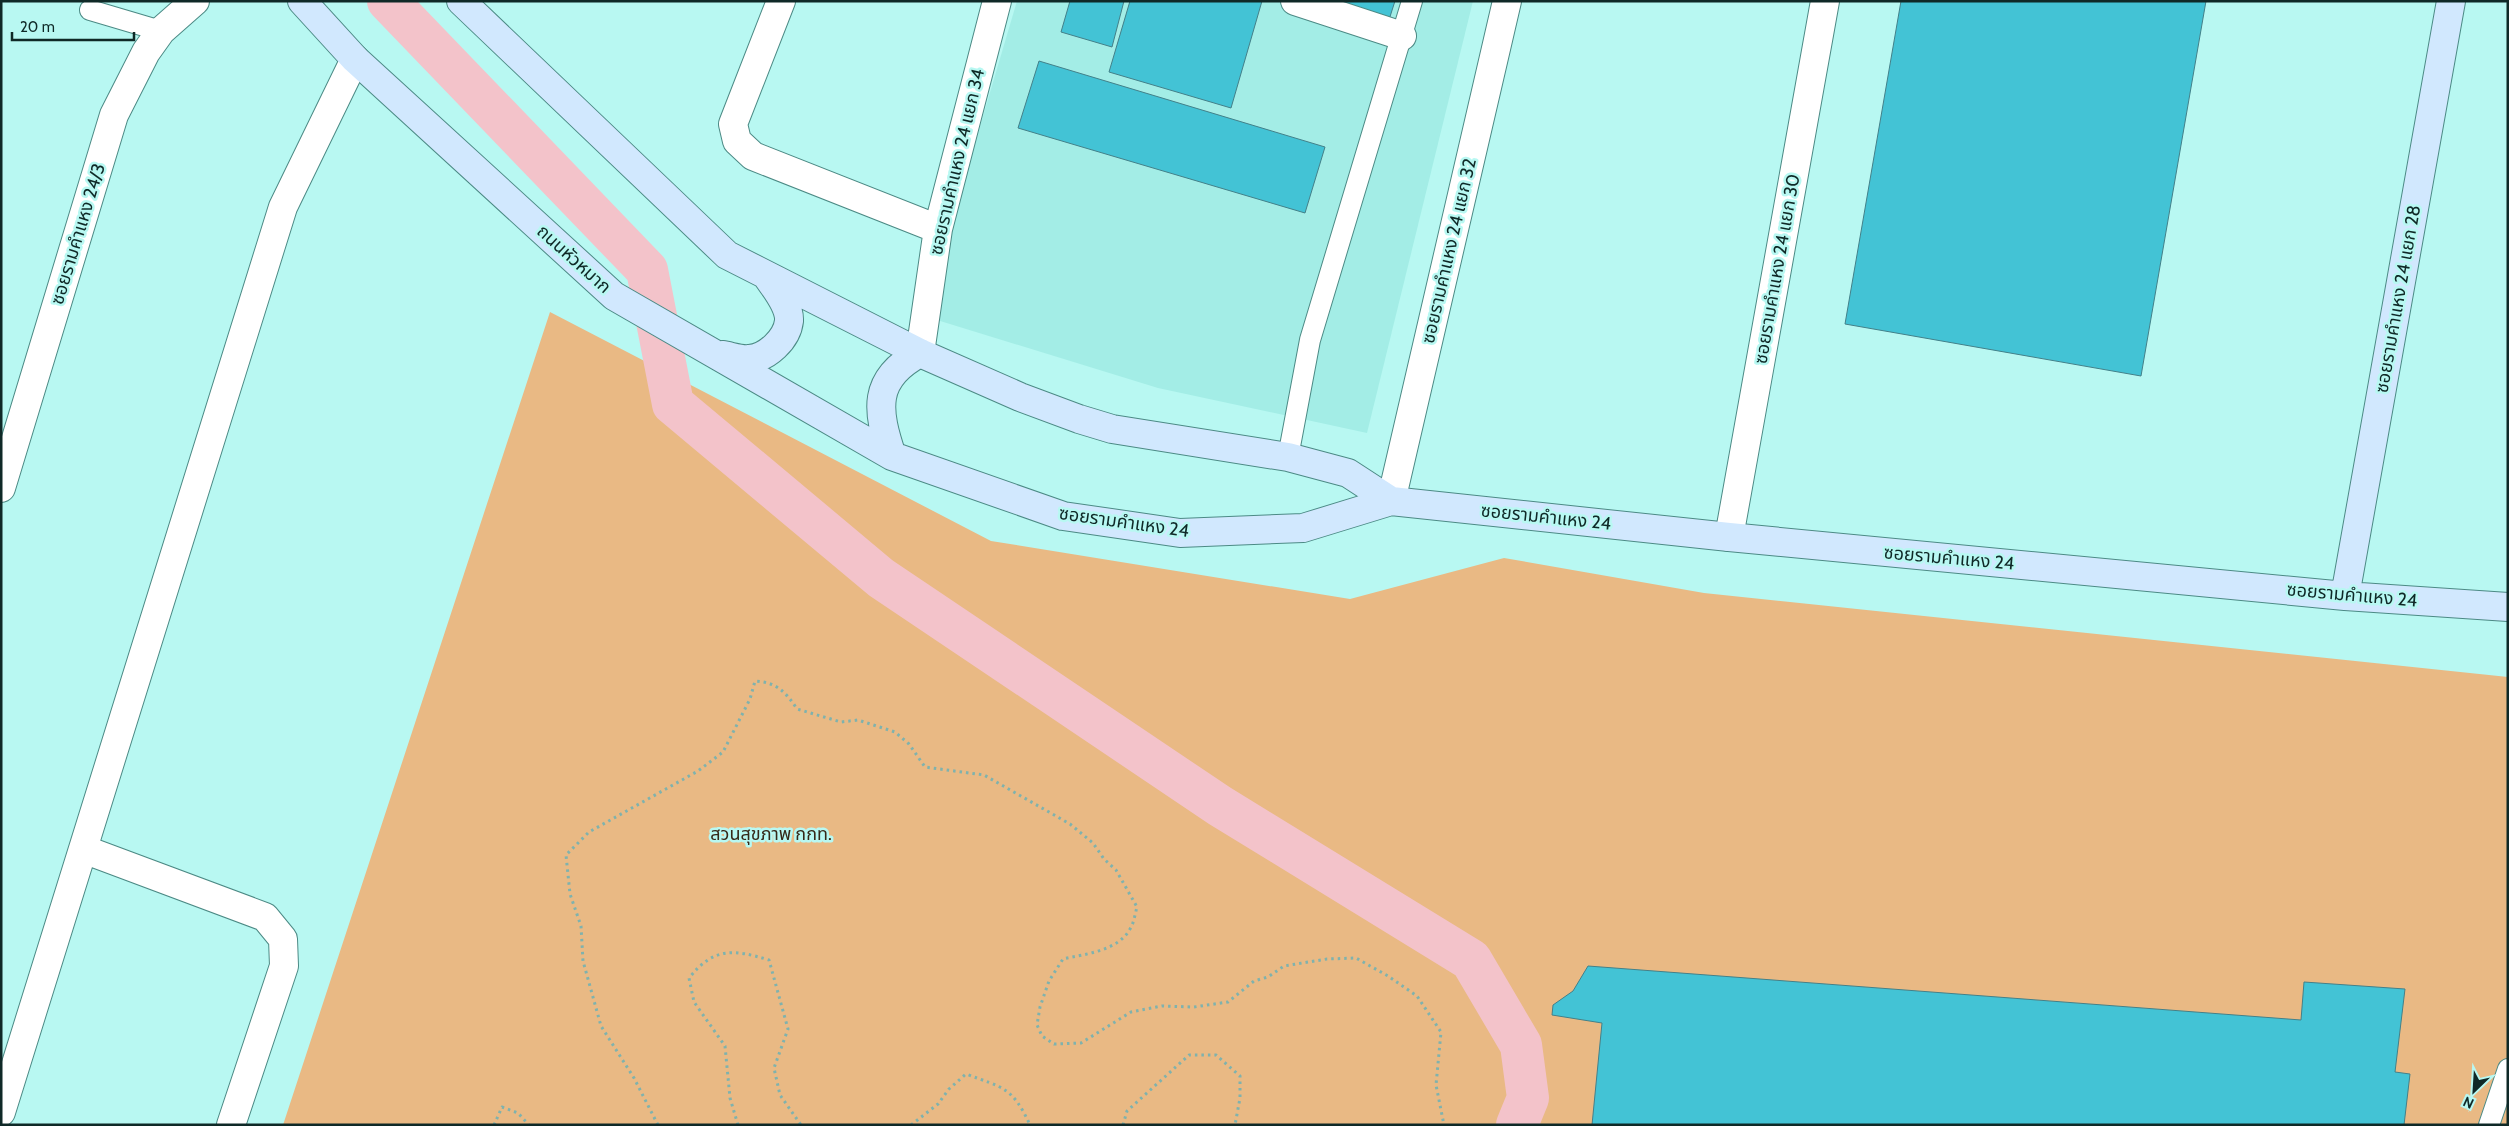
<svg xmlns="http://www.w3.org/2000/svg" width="2509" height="1126" font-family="Cabin,'Noto Sans Thai',sans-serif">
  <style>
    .built { fill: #a3ede6 }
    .green { fill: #e9b984 }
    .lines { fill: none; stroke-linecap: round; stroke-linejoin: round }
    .canal { stroke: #f3c3ca; stroke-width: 42 }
    .building { fill: #43c3d5; stroke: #438089 }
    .lane-casing { stroke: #4c8a85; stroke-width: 22 }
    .street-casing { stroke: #4c8a85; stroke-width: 30 }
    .secondary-casing { stroke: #4c8a85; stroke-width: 30 }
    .path { stroke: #7fb2ad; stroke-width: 3; stroke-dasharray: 2.5 4; stroke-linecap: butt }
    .lane { stroke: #fff; stroke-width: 20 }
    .street { stroke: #fff; stroke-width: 28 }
    .secondary { stroke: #d1e8fe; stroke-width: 28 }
    .labels { text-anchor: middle; stroke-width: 5; stroke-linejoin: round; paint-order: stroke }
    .street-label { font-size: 18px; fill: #0f2927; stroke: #b8f8f2 }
    .park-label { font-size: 18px; fill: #362818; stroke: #b8f8f2 }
  </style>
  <rect width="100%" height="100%" fill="#b8f8f2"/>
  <path class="built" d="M1017,1h456l-106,432 -209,-45 -234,-72z"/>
  <path class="green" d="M550,312l441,229 359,58 154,-41 200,35 804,84v448h-2225z"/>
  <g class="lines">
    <path class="canal" d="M388,1l259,269 26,134 208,174 339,228 251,154 50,85 7,53 -11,27"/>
  </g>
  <path class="building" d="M1070,1h54l-12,46 -51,-15z
    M1130,1h132l-31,107 -122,-36z
    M1305,1h90l-8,25z
    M1901,1h305l-65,375 -296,-52z
    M1039,61l286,86 -20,66 -287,-85z
    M1588,966l713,54 3,-38 101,7 -10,83 15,2 -6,51h-812l10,-102 -50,-8 1,-10 20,-14z"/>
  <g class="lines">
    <g class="lane-casing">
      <path id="lane" d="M90,10l71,21
        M1288,457l22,-117 102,-339
        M2489,1125l19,-56"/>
    </g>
    <g class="street-casing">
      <path id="street" d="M781,1l-48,123 4,17 16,15 185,73
        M1295,1l107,35
        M920,353l18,-124 59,-228
        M1,488l113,-373 32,-63 15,-21 34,-30
        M1391,501l116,-500
        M1729,537l96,-536
        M83,849l182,68 18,22 1,27 -53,159
        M1,1112l282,-905 72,-148"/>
    </g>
    <g class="secondary-casing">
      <path id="secondary" d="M302,1l53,58 259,237 278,160 171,60 117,17 123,-5 88,-27 338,36 616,59 163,11
        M461,1l266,254 193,98 100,44 59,22 33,10 176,28 60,16 43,28
        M722,355c8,1 19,5 27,4 18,-1 38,-20 40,-38 1,-16 -15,-34 -23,-46
        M892,456c-15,-45 -21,-77 28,-103
        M2345,596l106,-595"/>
    </g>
    <path class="path" d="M494,1125l8,-18 16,6 11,12
      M658,1125l-24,-47 -33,-52 -18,-65 -2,-35 -11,-32 -4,-39 23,-23 109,-61 25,-19 27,-53 5,-18c21,1 31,11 42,28l44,13 17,-2 37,12 14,12 16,23 59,8 86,49 23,19 11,16 12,11 21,37c-2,7 -3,16 -7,22 -12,22 -45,25 -67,30l-14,22 -9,26 -3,18 5,11 12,8 27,-1 50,-31 31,-6 32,1 34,-5 26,-21 14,-4 16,-11 43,-7 29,-1 32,18 29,20 24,36 -5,53 8,40
      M738,1125l-8,-27 -5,-52 -31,-44 -5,-24c25,-31 44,-29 80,-18l19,69 -14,39 6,27 21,30
      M911,1125l27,-21 11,-15 17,-15c37,14 46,12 64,51
      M1123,1125l4,-14 62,-56h27l24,21v22l-5,27"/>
    <use href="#lane" class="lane"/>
    <use href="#street" class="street"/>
    <use href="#secondary" class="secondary"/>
  </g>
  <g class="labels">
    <g class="street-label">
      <text transform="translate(957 162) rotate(-77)" y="6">ซอยรามคำแหง 24 แยก 34</text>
      <text transform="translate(78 234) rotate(-73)" y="6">ซอยรามคำแหง 24/3</text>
      <text transform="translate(1449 251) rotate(-77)" y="6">ซอยรามคำแหง 24 แยก 32</text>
      <text transform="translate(574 259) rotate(42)" y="6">ถนนหัวหมาก</text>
      <text transform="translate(1777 269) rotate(-80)" y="6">ซอยรามคำแหง 24 แยก 30</text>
      <text transform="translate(2398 299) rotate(-80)" y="6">ซอยรามคำแหง 24 แยก 28</text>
      <text transform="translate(1546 517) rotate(6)" y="6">ซอยรามคำแหง 24</text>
      <text transform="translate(1124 522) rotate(8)" y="6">ซอยรามคำแหง 24</text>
      <text transform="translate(1949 558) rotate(5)" y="6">ซอยรามคำแหง 24</text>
      <text transform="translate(2352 595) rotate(5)" y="6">ซอยรามคำแหง 24</text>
    </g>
    <g class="park-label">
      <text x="771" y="840">สวนสุขภาพ กกท.</text>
    </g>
  </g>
  <rect width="2509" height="1126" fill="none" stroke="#0f2927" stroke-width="5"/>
  <g transform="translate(2474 1091) rotate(205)" stroke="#b8f8f2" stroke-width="4" paint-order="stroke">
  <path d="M0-4L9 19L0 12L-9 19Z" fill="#0f2927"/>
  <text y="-8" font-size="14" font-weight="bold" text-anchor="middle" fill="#0f2927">N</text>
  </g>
  <path d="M12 32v8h122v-8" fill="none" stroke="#0f2927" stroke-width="2.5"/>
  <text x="20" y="32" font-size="15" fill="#0f2927" stroke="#b8f8f2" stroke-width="4" paint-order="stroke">20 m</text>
</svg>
